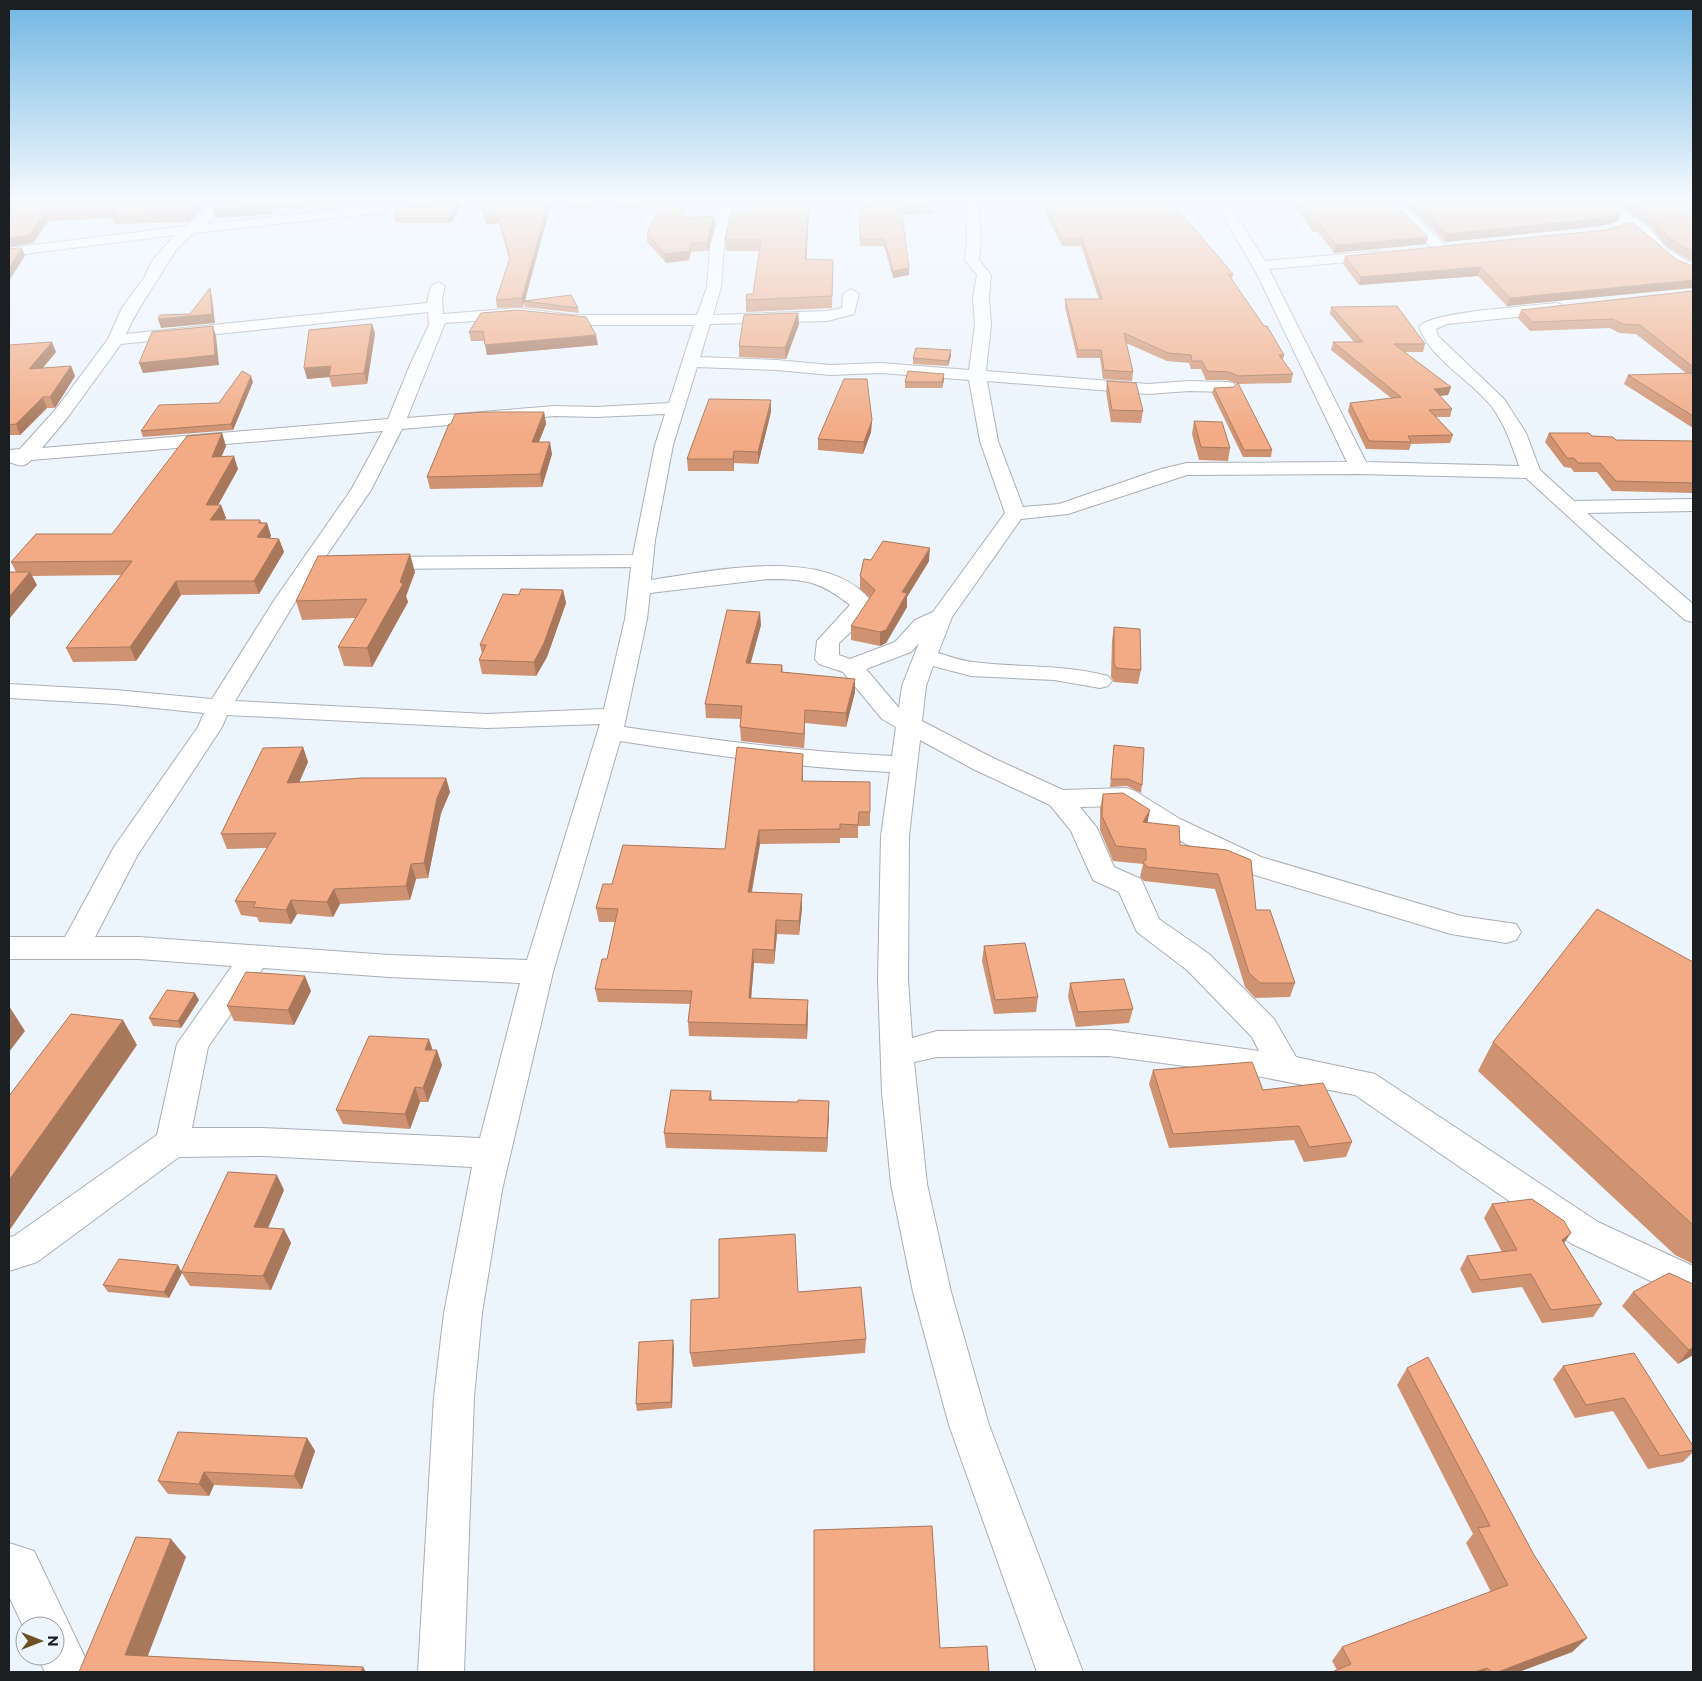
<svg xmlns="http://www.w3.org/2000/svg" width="1702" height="1681" font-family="Montserrat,sans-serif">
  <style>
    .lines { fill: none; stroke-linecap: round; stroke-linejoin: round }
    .minor-casing { stroke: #a8afb7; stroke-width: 2 }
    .minor { fill: #fff; fill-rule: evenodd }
    .wall { fill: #d09372 }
    .shaded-wall { fill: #a9785c }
    .building { fill: #f2ab84; stroke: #a9785c }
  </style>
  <rect width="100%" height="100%" fill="#ecf4fd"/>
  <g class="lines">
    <g class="minor-casing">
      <path id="minor" d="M212,200h12l-10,17 -8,7 220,-24h43l-6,4 -269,29c-20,17 -23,24 -36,46 -13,20 -22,33 -32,55l301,-31 4,-17 7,-4 7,4 -3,13 1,15 76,-6 53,7h125l10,-28 3,-40 14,-47h12l-12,47 -3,40 -8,28 114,-4 15,-3 1,-14 8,-5 8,5 -5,20 -27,7 -117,3 -10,33 77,3 53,5 51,-2 88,7 6,-45 -2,-28 4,-22 -12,-15 2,-20 -1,-40h12l3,40 -2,20 12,15 -2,22 2,28 -5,46 162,13 41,-3 38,1 6,1 3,4 -3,4 -6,1 -38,-1 -41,3 -161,-13 11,60 25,66 36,-3 102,-35 26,-6 160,-1 -90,-188 -43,-74h12l39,61 115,-10 7,4 -7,4 -111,10 97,193 153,4c-7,-21 -14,-41 -27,-59 -22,-28 -61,-47 -73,-80 11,-16 115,-21 138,-24l5,2 3,3 -3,3 -5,2 -110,11 -11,5 2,7 66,63 22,34 14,37 34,31 119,-2v12l-106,2 106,91v18l-8,-2 -78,-68 -81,-74 -167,-4 -172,1 -119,39 -47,5 -69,98 -14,36c11,3 23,8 35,9 46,6 89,2 135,14l4,5 -4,5 -8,2 -46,-8 -83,-4 -38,-10 -7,20 -4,35 69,36 72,33 63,-2 9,3 45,28 81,38 200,59 55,8 5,8 -5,8 -10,3 -55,-9 -210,-63 -81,-40 -39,-25 -41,1 17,21 17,39 27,12 18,40 50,35 65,65 22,38 79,17 223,148 95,44v35l-121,-57 -217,-149 -109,-21 -137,-18 -172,1 -23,5 13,122 24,108 38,133 94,247h-46l-88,-247 -36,-133 -22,-108 -9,-92 -4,-113 3,-143 9,-64c-91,-4 -180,-17 -270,-31l-67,231 -51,218 -20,123 -8,84 -10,275h-46l16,-275 10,-84 28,-146 -209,-11 -84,1 -142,105 -28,9v-34l5,-1 143,-101 20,-91 55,-78 -93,-7h-130v-22h56l49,-90 84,-120 6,-14 -89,-9 -106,-6v-14l106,6 97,9 63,-100 76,-109 32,-59 -352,29c-8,9 -13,5 -22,2v-12l11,-1 36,-40 52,-70 14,-31 22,-30 8,-17 23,-26 -166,21v-8l178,-22 17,-15zM428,312l1,13 -19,40 -22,54 -346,29 26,-31 53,-73zM519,318l53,7h122l-25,78 -73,4 -41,-1 -148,12 38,-95zM697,367l80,3 53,5 51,-2 88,7 11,61 25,72 -72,99 -18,8 -20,22 -45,17 -11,-4v-12l16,-15 18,-24c-41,-60 -161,-33 -222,-24l4,-40 18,-95zM665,414l-10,31 -22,110 -258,2 -7,2 -4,4 4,4 7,2 256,-2 -6,52 -21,90 -118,5 -251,-13 62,-102 74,-109 31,-61 153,-13 41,1zM768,579c37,0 52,2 82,26l-33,36 -2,18 4,5 24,8 39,47 14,8 -4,29c-90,-4 -178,-16 -268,-29l23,-108 3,-26zM919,643l-17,43 -3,22 -33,-39 45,-17zM227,715l259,13 114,-4 -73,236 -138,-5 -250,-18h-44l42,-81 85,-129zM920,740l53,29 77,36 21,26 22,49 26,12 18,40 50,38 65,67 7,14 -150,-21 -172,1 -25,7 -4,-59 1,-143zM263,968l126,9 131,6 -40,155 -217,-10h-71l16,-81z
        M1385,200h13l47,45 2,3 -2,3h-10z
        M1595,200h14l42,30 15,18 27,16v10l-37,-20 -15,-18z
        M9,1543l25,8 58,121h-47l-8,-16h18v-30h-30v5l-16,-35z"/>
    </g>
    <use href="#minor" class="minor"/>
  </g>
  <path class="wall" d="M9,200h201l-21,22 -75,2 -2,-6 -64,3 -15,22 -24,4z
    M219,200h126h-3l-4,7 -65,1 -1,6 -56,4z
    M479,200h73l-27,101 53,7 1,5 -54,-6 -1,-4 -1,4 -26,1 -1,-8 13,-41 -10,-36 -13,1z
    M563,200h29l2,9h-29z
    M611,200h67l8,18 29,7 -7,26 -17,1 -2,8 -23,3 -19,-21v-9l12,-26 -41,1z
    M749,200h56v2h4v11l-3,46 27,1 -1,48 -86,4v-12l7,-6 6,-43h-33l-1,-11 24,-28z
    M873,200h56l4,7v7l-31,1 7,53v7l-16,3 -9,-32h-24v-41h13z
    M1039,200h137v4h-3l60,70 -1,6 52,75 -1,5 10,14 -2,9 -53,1 34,66 -1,7h-28l-31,-64 2,-5 20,-1 3,-3 -10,-4h-21l-5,-11h-10l-2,-6 -22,-2 -41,-18 7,29 -1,9 -29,-2 -3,-21h-23l-12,-51v-8h34l-18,-53h-19z
    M1290,200h102l34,44 -92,9 -16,-21h-5z
    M1401,200h204l13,21 -16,5 -157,16z
    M1612,200h81v62l-26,-15 -15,-19z
    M460,201l1,5 -10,17h-56l-1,-5z
    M1345,256l332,4 -170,46 -29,-30 -119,9 -16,-21z
    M1693,291v137l-69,-44 4,-9 58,-2 -50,-39 -17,-1 -9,-5 -80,3 -12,-13 3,-8z
    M1331,307l94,37 -2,8h-19l47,35 -3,8 -8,1 12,13 -2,8h-14l17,18 -3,8 -39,1 -2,6 -43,-1 -18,-38 2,-8 41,-5 -60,-48 2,-8h21l-24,-28z
    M481,313l117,32 -111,10 -2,-14h-14l-2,-9z
    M798,313l1,11 -13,35 -47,-2v-11z
    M372,324l3,10 -8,50 -35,3 -3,-10 -22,2z
    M9,345l47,7 -13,16 28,-2 4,10 -20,32h-8l-27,27h-11z
    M951,350v6l-3,10 -35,-2v-6z
    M944,374v6l-2,8h-37v-6z
    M1107,381l36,30 -2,12 -30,-1 -5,-30z
    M253,382l-20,48 -90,7 -2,-6 78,-28z
    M771,400v12l-13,52 -24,-1v8h-46l-1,-12z
    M544,412l2,12 -7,18 13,12 -10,33 -112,2 -3,-12z
    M872,420l-1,12 -8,22 -45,-4v-11z
    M1194,421l36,27 -2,13 -29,-1 -7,-26z
    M1549,433l43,3 24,4 77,1v52l-81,-2 -15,-19h-23l-3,-4 -7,-1 -19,-25z
    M226,446l-5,11 17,12 -20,36h3l5,13 -2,2 43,3 4,13 -2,2 10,1 5,13 -25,42 -78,1 -45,66 -63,1 -7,-14 55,-73 -89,1 5,9 -28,34v-47h7l-5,-10 101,-28z
    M929,561l-22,36v10l-21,36 -6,3 -29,-6v-14l19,-28 -10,-9v-13z
    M415,572l-9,24 2,6 -36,65 -28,-1 -6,-19 18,-29 -54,2 -6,-19z
    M563,590l3,13 -19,54 -11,19 -54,-2 -3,-14 3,-6 -2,-9 39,-50z
    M761,625l-11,39 32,1 1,7 72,7v13l-9,35 -41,-4 -1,25 -63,-7 -1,-14 1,-8 -35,-1 -1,-14z
    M1114,627l27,43 -3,14 -24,-2 -3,-5 1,-37z
    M1114,745l28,40 -1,8 -14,-7 -17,1z
    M303,747l5,15 -9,20 147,-4 4,14 -9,21 -13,65 -12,1 -6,21 -70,4 -7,13 -36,-3 -6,10 -32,-2 -2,-5 -16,-2 -6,-14 32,-53 -40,1 -6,-15z
    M803,754v27l67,1v44h-12v12h-18v5l-80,1 -8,48 50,2v14l-3,27 -22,-1 -3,30 -20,-1 -3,35 57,2v13l-1,26 -118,-3 -1,-14 2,-18 -92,-2 -3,-13 12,-30 8,-37h-16l-3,-14 16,-24 113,-35z
    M1103,794l44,28 33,23 47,5 29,60 39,73 -5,14 -35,1 -10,-11 -30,-98 -71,-8 -4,-4 3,-13 -30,-3 -13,-31v-22z
    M984,946l54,51 -2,15 -42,2 -12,-53z
    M1693,962v302l-18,-9 -197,-184 15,-29z
    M1070,983l63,26 -4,14 -53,4 -8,-30z
    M311,991l-17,34 -60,-4 -7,-15z
    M199,1000l-18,28 -28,-2 -4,-8z
    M433,1050l9,15 -14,37h-8l-10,27 -67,-5 -7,-14z
    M1153,1070l110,20 89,52 -6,15 -42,5 -10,-22 -125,8 -20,-64z
    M711,1091l1,9 86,2 31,-1v14l-2,37 -161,-4 -2,-15z
    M284,1190l-16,38 16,1 7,14 -20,47 -81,-4 -8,-13 -13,25 -61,-6 -5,-7 78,-14z
    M1492,1204l72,39 38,61 -9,13 -51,6 -20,-36 -50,6 -12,-24 7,-13 35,-4 -18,-34z
    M1693,1284v71l-15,9 -56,-58 11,-14z
    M798,1292l68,47 -1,14 -172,14 -3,-14z
    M674,1347l-2,61 -35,3 -1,-7z
    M1634,1353l59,93v6l-10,10 -35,7 -35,-58 -38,7 -22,-39 10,-13z
    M1407,1368l127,187 53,83 -15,14 -53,20h-187l5,-2 -5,-9 10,-14 149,-55 -25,-49 7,-9 -76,-149z
    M307,1438l8,13 -13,38 -88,-4 -5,11 -41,-2 -10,-13z"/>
  <path class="shaded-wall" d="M201,200h9l-21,22 -2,-8z
    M336,200h6l-4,7z
    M549,200h3l-29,107 -1,-9z
    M271,201l2,7 -1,6 -56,4 -3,-8z
    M460,201l1,5 -10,17 -1,-5z
    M809,202v11l-3,58 -1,-12z
    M45,213l3,8 -15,22 -24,4v-9z
    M1621,214l-3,7 -16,5 -157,16 2,-8z
    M498,215l1,8 -13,1 -2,-8z
    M714,216l1,9 -7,26 -1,-8z
    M1428,237l-2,7 -92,9 2,-8z
    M691,243v9l-2,8 -23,3 -1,-9z
    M22,248l3,8 -16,25v-13z
    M1481,267l-3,9 -119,9 2,-8z
    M909,268v7l-16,3v-7z
    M1693,280v8l-186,18 3,-8z
    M210,288l2,9 3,26 -54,5 -3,-9 54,-5z
    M798,313l1,11 -13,35 -1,-11z
    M372,324l3,10 -8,50 -3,-11z
    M213,326l3,10 3,29 -76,8 -4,-10z
    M596,335l2,10 -111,10 -2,-10z
    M52,342l4,10 -23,27 -4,-10z
    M951,350v6l-3,10v-5z
    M71,366l4,10 -20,32 -5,-11z
    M331,366l-2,11 -22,2 -3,-11z
    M944,374v6l-2,8v-6z
    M251,376l2,6 -20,48 -2,-6z
    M1451,387l-3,8 -16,1 2,-7z
    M43,397l4,11 -27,27 -4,-11z
    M771,400v12l-13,52v-12z
    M544,412l2,12 -12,30 -2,-12z
    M872,420l-1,12 -8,22 1,-12z
    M222,433l4,13 -10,24 -4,-13z
    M550,442l2,12 -10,33 -2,-13z
    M734,451v20l-1,-12z
    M234,456l4,13 -27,49 -5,-13z
    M221,505l5,13 -11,15 -5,-13z
    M260,520l3,8 4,-5 4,13 -10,15 -4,-14 2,-14z
    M279,539l5,13 -25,42 -5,-13z
    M930,548l-1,13 -22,36v10l-21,36 -6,3v-14l22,-40z
    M410,554l5,18 -9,24 2,6 -36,65 -5,-19 33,-66z
    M30,572l7,13 -28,34v-22z
    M176,581l5,14 -45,66 -6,-14z
    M563,590l3,13 -19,54 -11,19 -2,-14z
    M760,612l1,13 -14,52 -1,-14z
    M855,679v13l-9,35v-14z
    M805,710v13l-1,25v-14z
    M303,747l5,15 -15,35 -6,-14z
    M803,754v13l-1,28v-14z
    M446,778l4,14 -9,21 -13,65 -4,-15 13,-65z
    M1150,810l-3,15 -4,-3z
    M759,830l1,14 -11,61 -1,-13z
    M411,864l5,15 -6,21 -4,-14z
    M334,889l6,15 -7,13 -6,-15z
    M802,894v14l-3,27v-14z
    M291,900l6,14 -6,10 -5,-14z
    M776,920l1,14 -3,30v-14z
    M753,949l1,14 -4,49 -1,-14z
    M305,976l6,15 -17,34 -6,-15z
    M195,993l4,7 -18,28 -3,-7z
    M808,1000v13l-1,26 -1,-14z
    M9,1006l16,25 -16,21z
    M123,1020l14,25 -128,186v-51z
    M429,1039l5,15 -9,-4z
    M437,1050l5,15 -14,37 -5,-14z
    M415,1087l5,15 -10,27 -5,-15z
    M829,1101v14l-2,37v-14z
    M277,1175l7,15 -22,52 -8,-15z
    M284,1229l7,14 -20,47 -8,-14z
    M1571,1233l-9,13v-6z
    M178,1265l4,8 -13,25 -5,-6z
    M673,1340l1,7 -2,61 -1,-6z
    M1693,1348v7l-15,9 11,-14z
    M307,1438l8,13 -13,38 -8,-13z
    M204,1472l10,13 -5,11 -10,-12z
    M171,1539l15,18 -44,114 -17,-16z
    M1587,1638l-15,14 -53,20h-21z
    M363,1667l3,5h-5z
    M1487,1668l-4,4h-8z"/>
  <path class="building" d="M9,200h192l-14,14 -76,3 6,-7 -72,3 -15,22 -21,3z
    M219,200h80l-28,1 -1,5 -57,4z
    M480,200h69l-27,98 -26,2 14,-42 -12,-43 -14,1z
    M564,200h28l1,1 -29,1z
    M663,200h15l7,11 -2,7 31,-2 -7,27h-16l-2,8 -24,3 -18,-21z
    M749,200h55v2h5l-4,57 28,1 -1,36 -86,4 1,-6h6l8,-54h-36l6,-27 18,-1z
    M874,200h55l4,7 -32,1 8,60 -16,3 -9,-32h-24v-34h15z
    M1043,200h127l63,74h-5l36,52h3l17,29h-5l14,19 -55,2 -9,-4 -22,-1 -5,-10h-10l-1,-6 -23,-2 -44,-20 9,39 -29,-2 -3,-20h-23l-13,-51h37l-20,-61 -20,1z
    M1297,200h95l36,37 -92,8 -16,-21h-6z
    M1411,200h194l16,14 -17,4 -157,16z
    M1626,200h67v52l-23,-13 -15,-18z
    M460,201l-10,17h-56l3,-10z
    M1632,222l45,38 16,6v14l-183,18 -29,-31 -120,10 -16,-21 261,-26z
    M22,248l-13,20v-19z
    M210,288l2,26 -54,5 2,-4 30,-1z
    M1693,291v76l-53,-42 -17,-1 -10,-5 -80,3 -12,-12z
    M571,295l7,13 -54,-7z
    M1397,306l28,38h-31l57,43 -17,2 18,20 -23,1 24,25 -45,1 3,6 -42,-1 -19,-38 51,-6 -68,-55h30l-32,-35z
    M517,310l69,7 10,18 -111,10 -2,-14 -14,1 12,-19z
    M798,313l-13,35 -46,-2 5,-31z
    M372,324l-8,49 -35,3 2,-10 -27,2 5,-38z
    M213,326l2,29 -76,8 13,-31z
    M52,342l-23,27 42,-3 -21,31h-7l-27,27 -7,1v-80z
    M916,348l35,2 -3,11 -35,-3z
    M242,371l9,5 -20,48 -90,7 18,-26 60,-2z
    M908,371l36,3 -2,8h-37z
    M1693,373v43l-65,-41z
    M844,379h23l5,41 -8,22 -46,-3z
    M1107,381l29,2 7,28 -31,-1z
    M1238,383l34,67h-28l-30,-62 20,-1z
    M709,399l62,1 -13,52 -24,-1 -1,8h-46z
    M485,412h59l-12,30h18l-10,32 -113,3 22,-53h2l4,-10z
    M1194,421l28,1 8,26 -29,-1z
    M222,433l-10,24 22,-1 -28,49h15l-11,15h50l-1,3h8l-10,14 22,2 -25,42h-78l-46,66 -64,1 66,-87 -121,1 25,-28h76l75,-98z
    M1549,433h40l3,3 21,1 3,3 77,1v42l-77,-2 -16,-18h-22l-4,-5h-7z
    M883,541l47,7 -28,44 5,1 -21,37 -6,2 -29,-6 24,-36 -15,-14 4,-17 7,1z
    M410,554l-10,28 3,2 -36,64 -29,-1 29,-48 -71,2 22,-45z
    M9,572h21l-21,25z
    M521,589l42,1 -19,53 -10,19 -55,-2 7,-15h-6l23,-51 16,1z
    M727,610l33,2 -14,51 36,2 -1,7 74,7 -9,34 -41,-3 -1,24 -64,-7 2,-21 -37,-2z
    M1114,627l26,2 1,41 -25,-2 -2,-5z
    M1114,745l30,3 -2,37 -14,-6h-17z
    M303,747l-16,36 75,-5h84l-9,20 -13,65 -13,1 -5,22 -72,3 -7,13 -36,-2 -5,10 -33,-3 3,-5 -21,-1 41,-68 -55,1 42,-86z
    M737,747l66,7 -1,27 68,1v30h-11l-1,13 -18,-1v5l-81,1 -11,62 54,2 -3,27 -23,-1 -2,30 -21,-1 -4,49 59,2 -2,25 -118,-3 4,-31 -97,-2 7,-30h5l11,-50 -22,-1 7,-24h9l11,-39 102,4z
    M1123,793l27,17 -7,12 36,4 1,19 47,5 24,10 5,50h14l25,73h-35l-11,-10 -31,-99 -71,-7 -4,-5 3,-2v-11l-30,-3 -14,-30 1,-22z
    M1597,909l96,53v263l-200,-183z
    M1025,943l13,54 -43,3 -11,-54z
    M246,972l59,4 -17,34 -61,-4z
    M1124,979l9,30 -55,3 -8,-29z
    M167,990l28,3 -17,28 -29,-3z
    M71,1014l52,6 -114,160v-84z
    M369,1036l60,3 -4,11h12l-14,38 -8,-1 -10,27 -69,-4z
    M1252,1062l11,28 60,-7 29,59 -43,5 -10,-21 -126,8 -20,-64z
    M671,1090l40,1 -2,9 89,2v-2l31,1 -2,37 -163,-5z
    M228,1172l49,3 -23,52 30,2 -21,47 -82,-4z
    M1532,1199l32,22 7,12 -9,7 40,64 -51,6 -20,-36 -51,6 -13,-24 50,-6 -25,-46z
    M795,1234l3,58 63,-5 5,52 -176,14 1,-53 28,-2v-59z
    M119,1259l59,6 -14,27 -61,-7z
    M1669,1273l24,11v64l-4,2 -56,-58z
    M673,1340l-2,62 -35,2 3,-62z
    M1634,1353l59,93v4l-33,6 -36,-58 -38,7 -23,-39z
    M1428,1357l106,198 53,83 -89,34h-6l-5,-4 -12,4h-143l19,-8 -9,-17 166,-62 -30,-57 12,-2 -83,-158z
    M178,1432l129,6 -13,38 -90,-4 -5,12 -41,-3z
    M932,1526l8,122 47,-2 2,26h-175v-142z
    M136,1537l35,2 -46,116 238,12 -2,5h-282z"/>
  <linearGradient id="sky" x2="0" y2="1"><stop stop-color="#70b6e2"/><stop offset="0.46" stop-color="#f6fafe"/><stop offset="1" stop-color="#f6fafe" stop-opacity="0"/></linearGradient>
  <rect width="1702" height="435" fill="url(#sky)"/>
  <rect width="1702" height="1681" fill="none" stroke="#1c1f22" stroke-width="20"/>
  <g transform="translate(40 1641) rotate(90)"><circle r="24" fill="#ecf4fd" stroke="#999fa5"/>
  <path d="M0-4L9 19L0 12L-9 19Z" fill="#6d5024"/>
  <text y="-8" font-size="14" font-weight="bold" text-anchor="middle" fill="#1c1f22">N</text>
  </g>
</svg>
